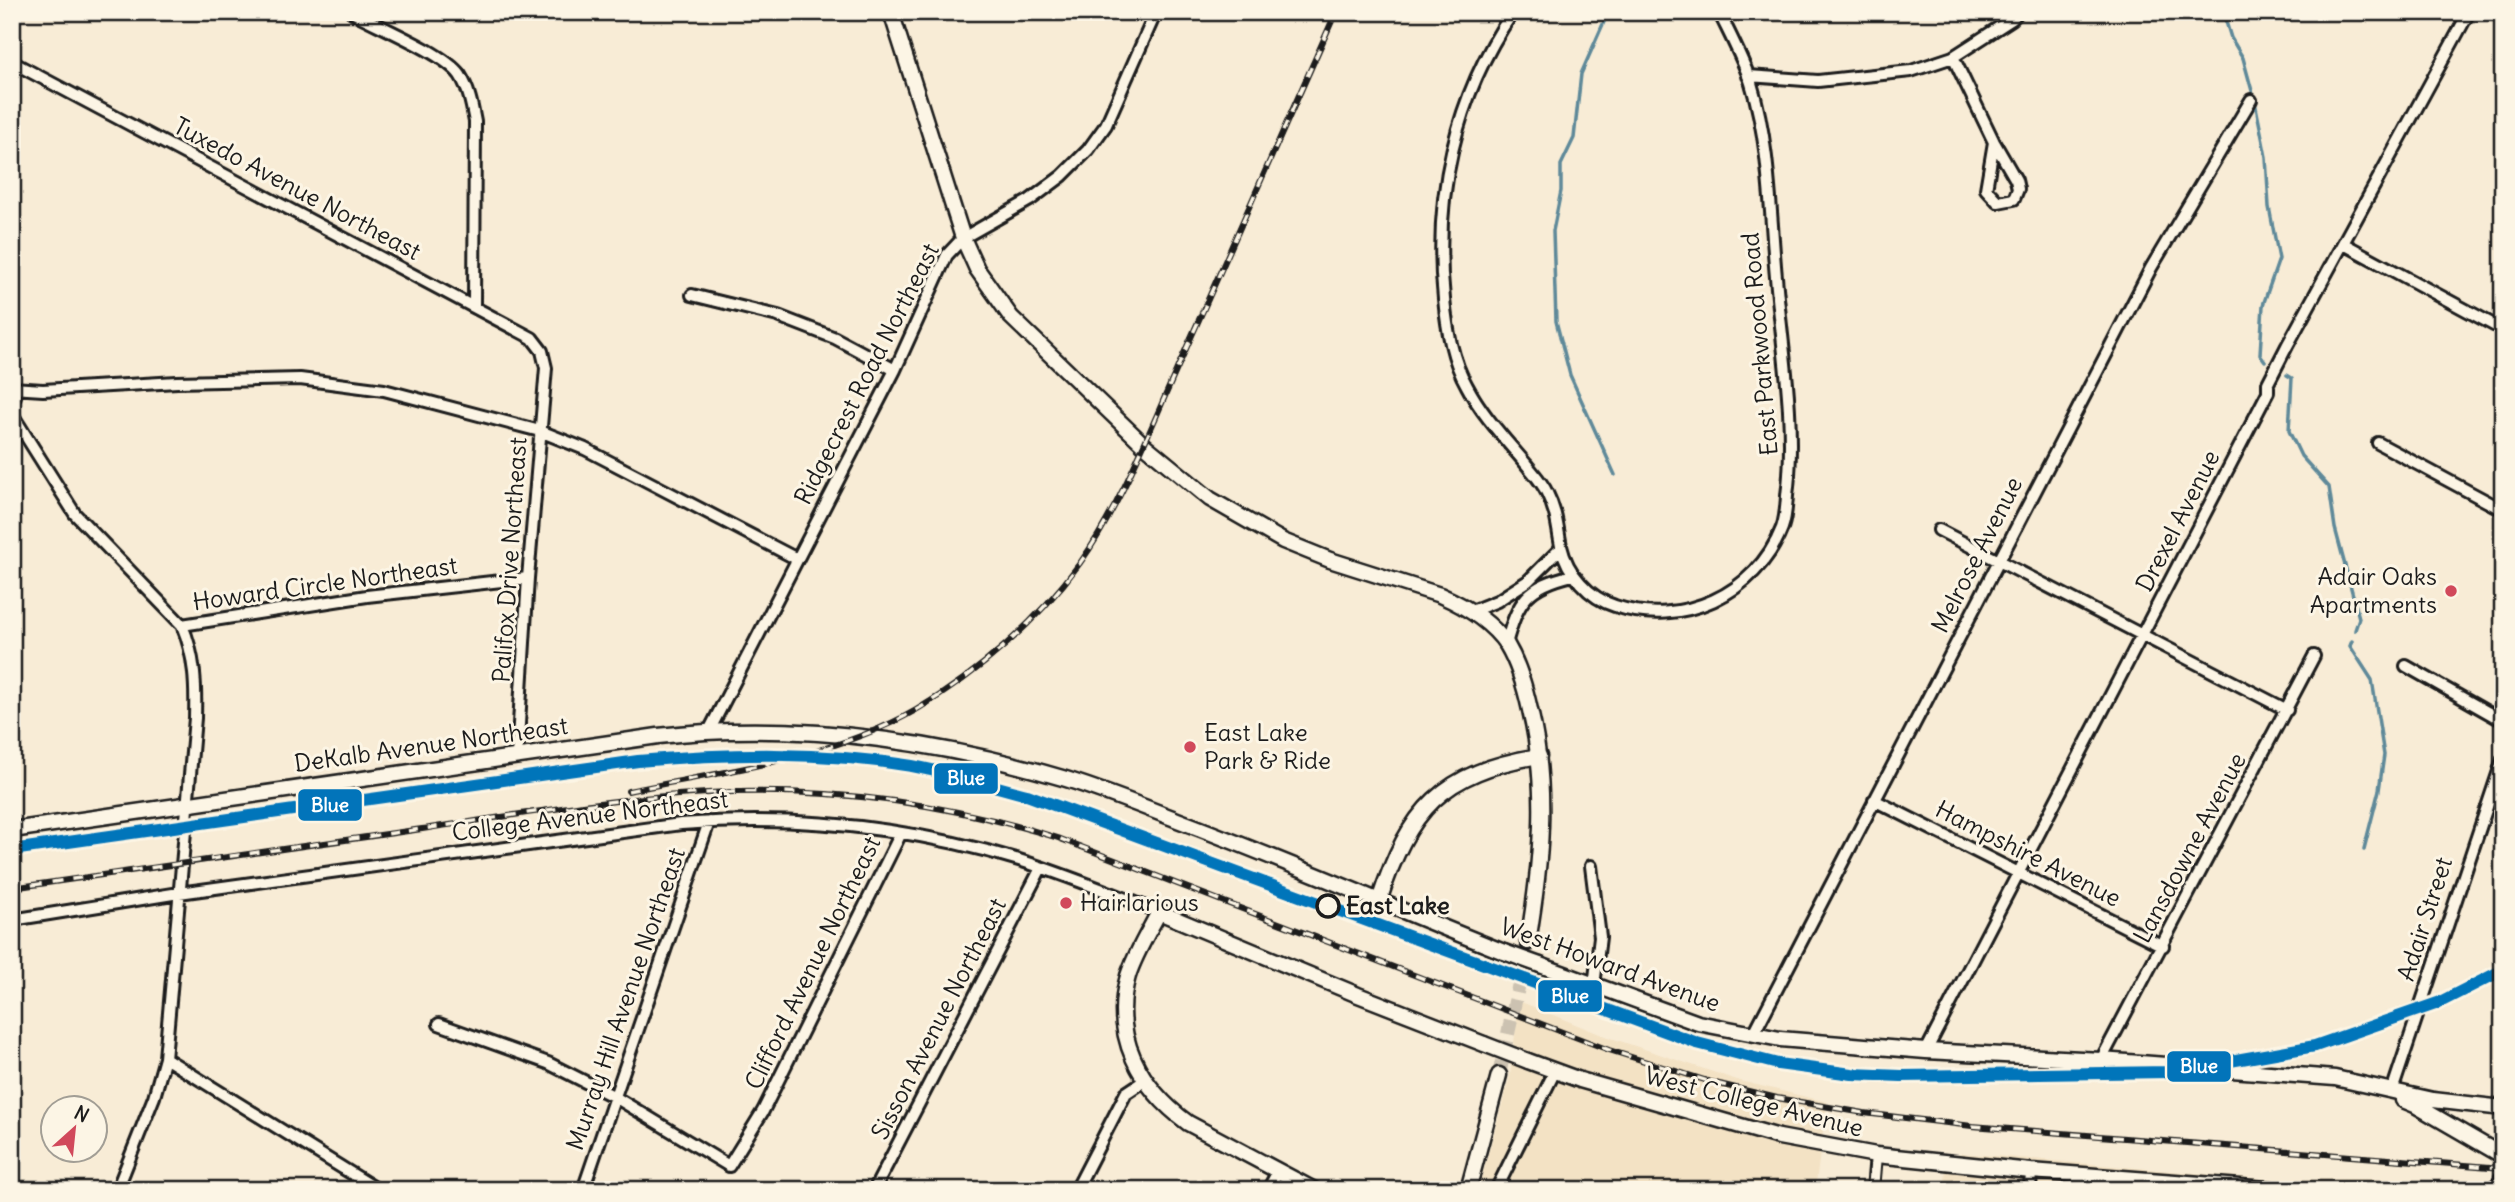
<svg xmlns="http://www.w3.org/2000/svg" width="2515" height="1202" font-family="Delius,sans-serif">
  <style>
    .built { fill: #f3e2c4 }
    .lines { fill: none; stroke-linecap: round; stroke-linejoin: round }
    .stream { stroke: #5e8999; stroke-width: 3.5 }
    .major-tunnel { stroke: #ccc2b1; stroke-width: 14; stroke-dasharray: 14 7; stroke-linecap: butt }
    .minor-casing { stroke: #1c1c1c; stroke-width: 16 }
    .major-casing { stroke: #1c1c1c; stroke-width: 19 }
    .minor { stroke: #fcf5e5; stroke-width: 10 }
    .major { stroke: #fcf5e5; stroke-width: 14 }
    .rail-casing { stroke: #1c1c1c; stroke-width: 6 }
    .rail { stroke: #fcf5e5; stroke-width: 3.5; stroke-dasharray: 10; stroke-linecap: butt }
    .major-bridge-casing { stroke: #1c1c1c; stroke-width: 19; stroke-linecap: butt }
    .major-bridge { stroke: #fcf5e5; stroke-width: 14 }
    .metro-1-casing { stroke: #fcf5e5; stroke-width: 18 }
    .metro-1 { stroke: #0274ba; stroke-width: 12 }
    .poi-dot { fill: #d1495b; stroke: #fcf5e5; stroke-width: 2.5 }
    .stop-dot { fill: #fcf5e5; stroke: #1c1c1c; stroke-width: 3.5 }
    .labels { text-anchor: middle; stroke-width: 6; stroke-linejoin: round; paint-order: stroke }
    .street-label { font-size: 24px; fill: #1c1c1c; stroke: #fcf5e5 }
    .poi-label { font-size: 24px; fill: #1c1c1c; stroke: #fcf5e5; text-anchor: start }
    .stop-label { font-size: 24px; font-weight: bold; fill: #1c1c1c; stroke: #fcf5e5; text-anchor: start }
    .line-badge { stroke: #fcf5e5; stroke-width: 2.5 }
    .badge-label { font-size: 19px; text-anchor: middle; font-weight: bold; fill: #fff }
  </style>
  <rect width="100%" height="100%" fill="#f8ecd6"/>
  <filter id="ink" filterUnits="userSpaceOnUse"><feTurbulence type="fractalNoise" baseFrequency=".0143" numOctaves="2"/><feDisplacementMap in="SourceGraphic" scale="14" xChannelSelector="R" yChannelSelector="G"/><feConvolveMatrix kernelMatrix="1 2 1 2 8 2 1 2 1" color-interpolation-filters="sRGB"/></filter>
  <g filter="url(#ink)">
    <path class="built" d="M1519,1001l83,34 138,46 87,21 -12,88h-337l32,-114z
      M1962,1153l313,27 92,-1 24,2v9h-446l1,-30z"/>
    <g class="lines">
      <path class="stream" d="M1606,12l1,3 -26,59 -7,64 -13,27v26l-8,40 3,90 14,54 45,100
        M2223,12l8,26 12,20 12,44 11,55 3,50 10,52 -16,46 -3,49 5,7
        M2287,375l5,3 -3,53 12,25 28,31 6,41 24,90 -4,12
        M2352,641l-2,5 22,34 12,75 -5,35 -15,59"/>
      <path class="major-tunnel" d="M1499,1075l29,-133"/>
      <g class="minor-casing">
        <path id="minor" d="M352,12c26,14 92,41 108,63 9,14 12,31 15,47l-1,184
          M1513,12c-58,84 -80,186 -69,287 3,30 8,61 23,87 15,29 39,54 59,78 7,9 16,18 21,29 10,20 10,33 14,53 6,27 28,52 54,60 66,22 141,-11 167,-78 5,-13 4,-28 6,-41 7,-70 -6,-140 -12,-210 -6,-64 -6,-132 -25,-194 -8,-24 -21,-48 -32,-71
          M1953,57l41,85 22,38 2,9 -4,10 -16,3 -12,-13 8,-47
          M12,62l520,276 10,13 4,17 -18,210 -11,178
          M1748,76l70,5 93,-10 42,-14 59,-38 6,-7
          M2344,244l159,86
          M692,295l86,21 57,22 60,32
          M12,402l3,-6 -3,-8 31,2 134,-8 123,-3 84,11 156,41 45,18 212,110
          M12,414l63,100 107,111c13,31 14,60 13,93l-30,340 -11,39 -37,93
          M2378,443l125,67
          M1939,530l348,180
          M1472,611l25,-10 31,-20 33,-33
          M182,625l185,-29 161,-18
          M1506,644c12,-44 21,-58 67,-69
          M2406,666l97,55
          M709,731l186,-361 52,-115 16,-17 67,-38 32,-24 26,-26 18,-25 50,-113
          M1874,800l289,146
          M1591,866l9,71 -6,49
          M12,920l167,-27 502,-69c115,-9 228,3 338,36 48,15 94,34 140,52
          M439,1024l109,39 67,34 114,69 34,-55 138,-278
          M1753,1035l398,-767 100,-168
          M1926,1051l342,-659v-9l19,-37 182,-334
          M165,1058l213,132
          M2101,1060l213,-404
          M2392,1091l111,-332
          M583,1190l126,-368
          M874,1190l167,-322
          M1076,1190l50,-97 18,-12
          M1268,1190l10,-19
          M1496,1190l59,-119
          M1873,1190l3,-35
          M2030,1190l1,-19"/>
      </g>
      <g class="major-casing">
        <path id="major" d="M891,12l72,226 14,31 34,48 132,127 67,55 73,42 47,19 110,35c25,11 51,26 67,50 12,20 18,42 23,65 19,78 11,154 -2,232
          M12,830l646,-94c137,-15 276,4 408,43 39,12 76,27 114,42 109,41 216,88 324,131
          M1379,901c30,-92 63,-129 160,-145
          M1540,965l158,58 82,16 146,12 175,9 234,18 98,22 70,8
          M1528,1061l52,19 199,57 97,18 155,16 249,19
          M2403,1100l12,5 88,51
          M1314,1190l-126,-67c-48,-35 -77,-87 -60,-147 7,-22 20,-43 31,-64l199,83 126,49
          M1468,1190l31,-115
          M2496,1190l7,-13"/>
      </g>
      <use href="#minor" class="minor"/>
      <use href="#major" class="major"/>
      <g class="rail-casing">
        <path id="rail" d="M628,791c93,-19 205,-33 288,-81 63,-37 121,-88 164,-147 41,-57 72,-139 101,-203 52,-116 103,-232 155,-348
          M12,888c137,-20 274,-40 410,-59 95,-14 190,-31 285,-36 119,-6 237,9 351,45l551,212 102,32 66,16 87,15 108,13 531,42"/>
      </g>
      <use href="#rail" class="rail"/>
      <g class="major-bridge-casing">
        <path id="major-bridge" d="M1504,952l36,13
          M1484,1044l44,17"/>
      </g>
      <use href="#major-bridge" class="major-bridge"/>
      <g class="metro-1-casing">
        <path id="metro-1" d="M12,850l626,-89c91,-8 183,-10 274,5 39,7 77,19 115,29l670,248 81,21 74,10 49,2 267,-4 147,-26 123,-43 65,-33"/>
      </g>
      <use href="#metro-1" class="metro-1"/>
    </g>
  </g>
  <g class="poi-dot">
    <circle cx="2451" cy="591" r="7"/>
    <circle cx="1190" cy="747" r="7"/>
    <circle cx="1066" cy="903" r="7"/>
  </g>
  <circle class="stop-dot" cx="1328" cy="906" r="11"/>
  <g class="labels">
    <g class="street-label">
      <text transform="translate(297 189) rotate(28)" y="8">Tuxedo Avenue Northeast</text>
      <text transform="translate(1760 344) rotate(-95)" y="8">East Parkwood Road</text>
      <text transform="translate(867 374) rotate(-63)" y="8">Ridgecrest Road Northeast</text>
      <text transform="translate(2178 521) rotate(-63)" y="8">Drexel Avenue</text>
      <text transform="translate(1977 555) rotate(-63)" y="8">Melrose Avenue</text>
      <text transform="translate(510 560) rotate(-86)" y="8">Palifox Drive Northeast</text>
      <text transform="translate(325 584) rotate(-8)" y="8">Howard Circle Northeast</text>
      <text transform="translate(431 745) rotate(-8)" y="8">DeKalb Avenue Northeast</text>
      <text transform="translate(590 816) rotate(-7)" y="8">College Avenue Northeast</text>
      <text transform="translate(2190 848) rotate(-62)" y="8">Lansdowne Avenue</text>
      <text transform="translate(2028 854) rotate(27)" y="8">Hampshire Avenue</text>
      <text transform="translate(2425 919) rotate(-72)" y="8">Adair Street</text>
      <text transform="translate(813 963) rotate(-64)" y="8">Clifford Avenue Northeast</text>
      <text transform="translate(1610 965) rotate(20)" y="8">West Howard Avenue</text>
      <text transform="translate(626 999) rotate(-71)" y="8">Murray Hill Avenue Northeast</text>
      <text transform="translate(939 1019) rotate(-63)" y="8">Sisson Avenue Northeast</text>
      <text transform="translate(1754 1102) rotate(14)" y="8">West College Avenue</text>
    </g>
    <g class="poi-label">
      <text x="2437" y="585" text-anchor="end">Adair Oaks<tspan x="2437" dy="28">Apartments</tspan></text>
      <text x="1204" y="741">East Lake<tspan x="1204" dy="28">Park &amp; Ride</tspan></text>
      <text x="1080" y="911">Hairlarious</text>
    </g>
    <g class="stop-label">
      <text x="1346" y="914">East Lake</text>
    </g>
  </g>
  <g class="line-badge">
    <rect x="933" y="762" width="66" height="33" rx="7" fill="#0274ba"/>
    <rect x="297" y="788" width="66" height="34" rx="7" fill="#0274ba"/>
    <rect x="1537" y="979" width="66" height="34" rx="7" fill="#0274ba"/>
    <rect x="2166" y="1050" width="66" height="33" rx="7" fill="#0274ba"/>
  </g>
  <g class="badge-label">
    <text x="966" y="785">Blue</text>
    <text x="330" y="812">Blue</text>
    <text x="1570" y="1003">Blue</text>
    <text x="2199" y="1073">Blue</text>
  </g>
  <rect width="2515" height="1202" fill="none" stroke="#fcf5e5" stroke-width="42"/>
  <rect x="21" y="21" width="2473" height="1160" fill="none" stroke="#1c1c1c" stroke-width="2.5" filter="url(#ink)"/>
  <g transform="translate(74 1129) rotate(27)"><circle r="33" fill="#fcf5e5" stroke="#a29e95" stroke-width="2"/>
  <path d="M0-5L12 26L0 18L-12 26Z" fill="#d1495b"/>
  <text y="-10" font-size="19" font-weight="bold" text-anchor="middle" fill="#1c1c1c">N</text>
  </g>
</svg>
